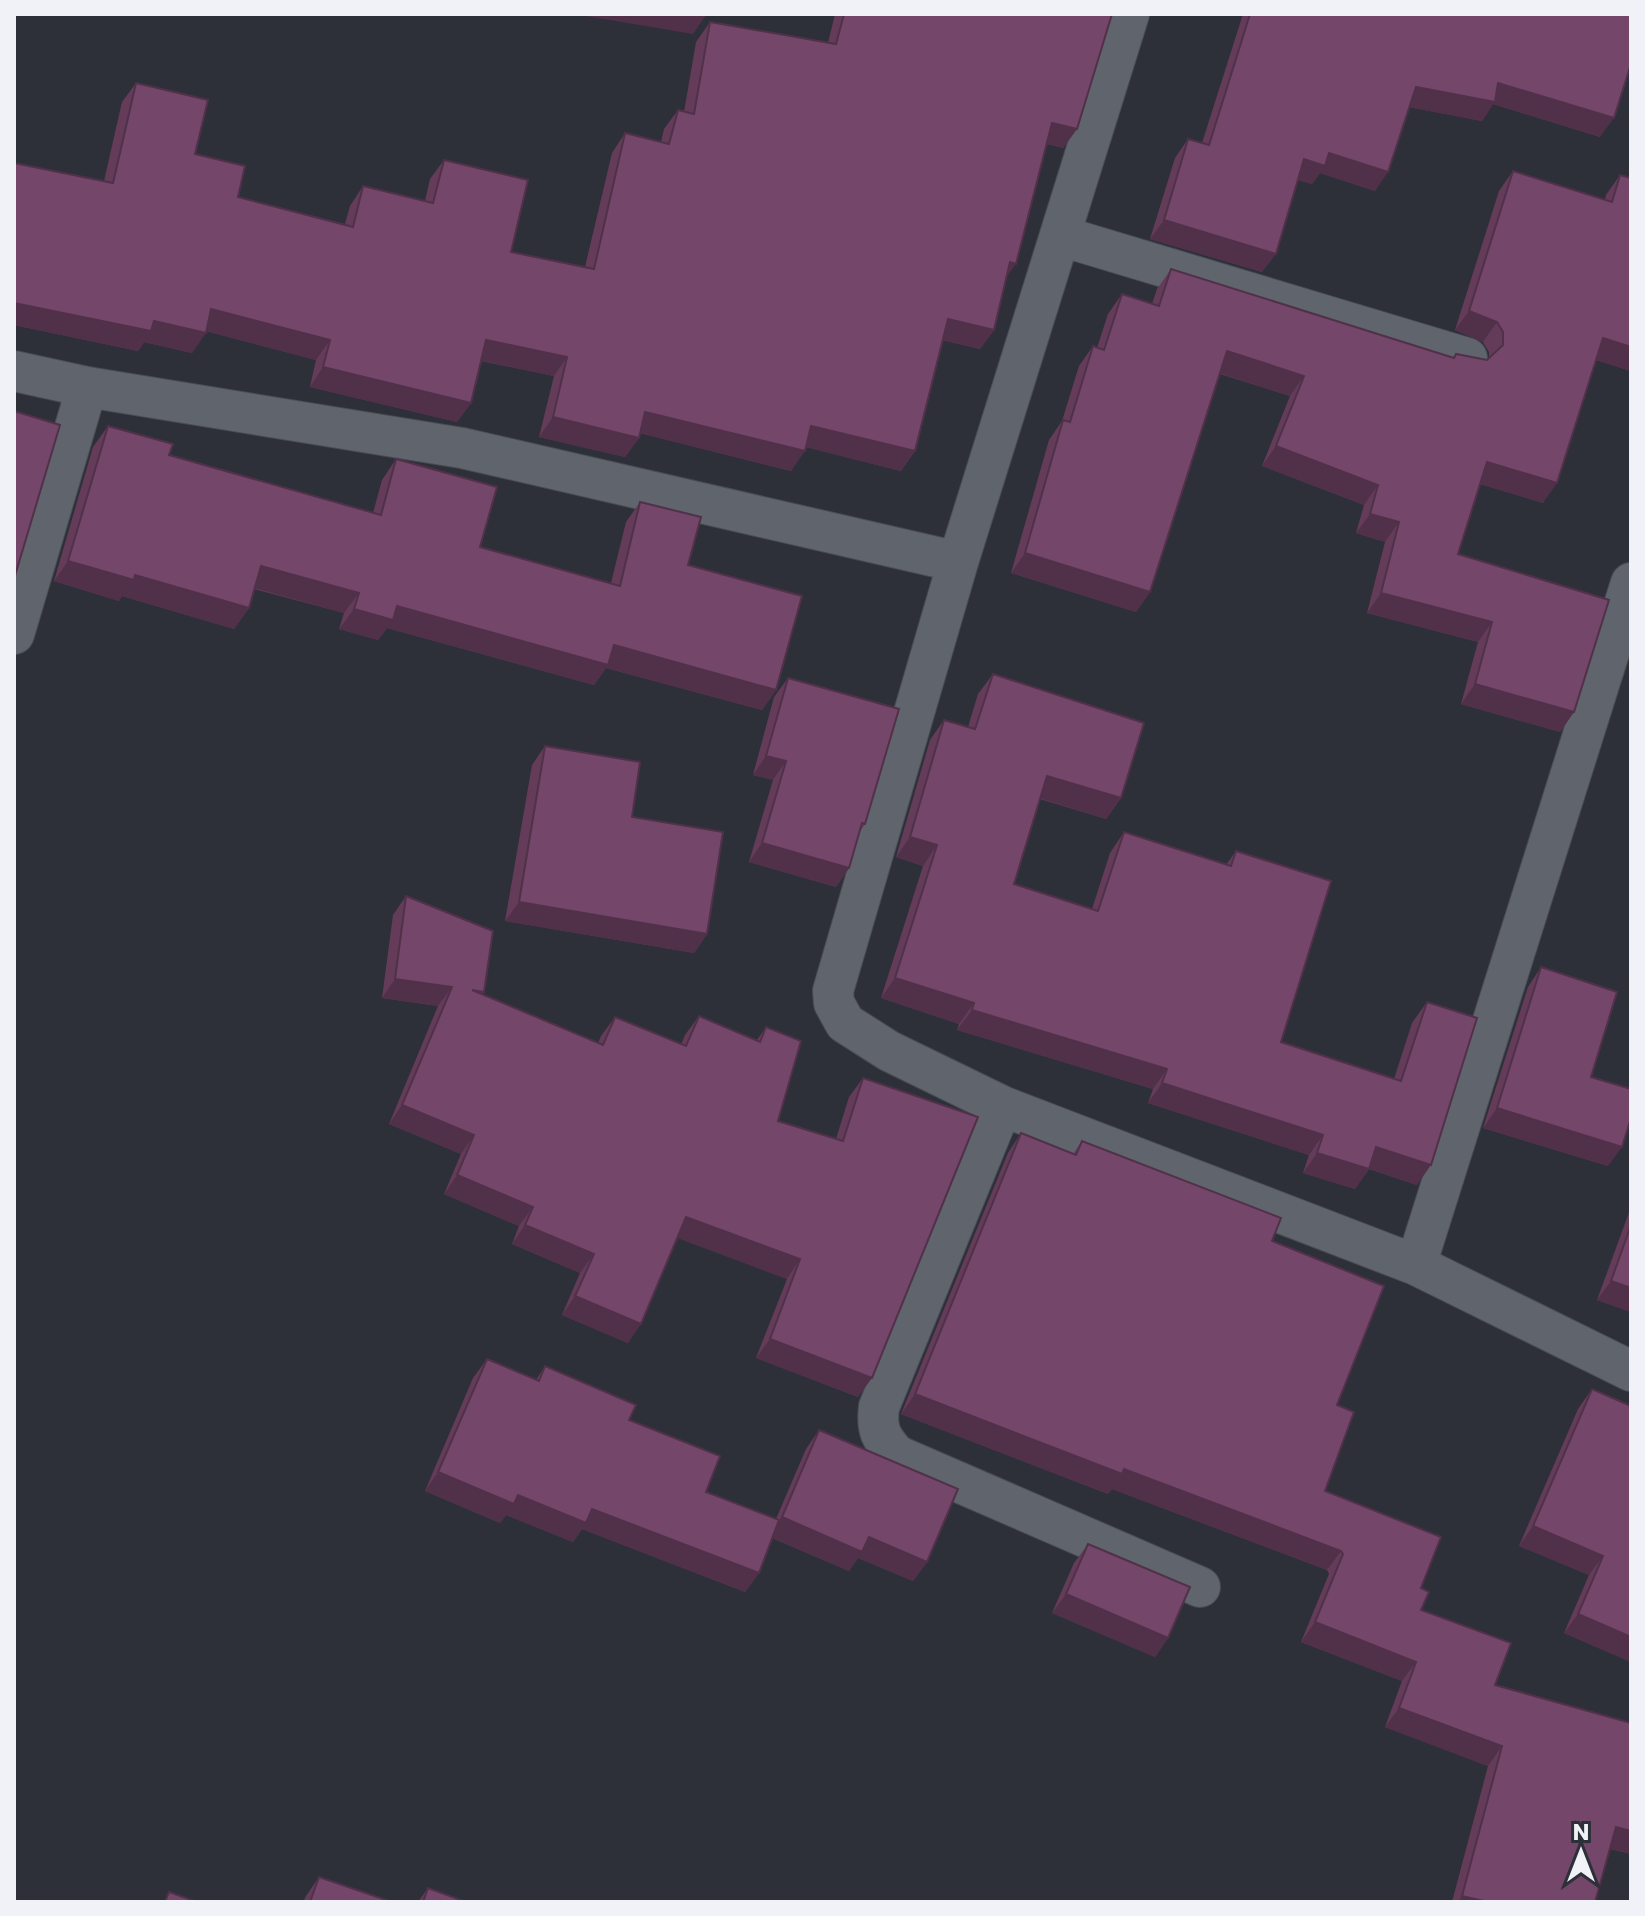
<svg xmlns="http://www.w3.org/2000/svg" width="1645" height="1916" font-family="Poppins,sans-serif">
  <style>
    .lines { fill: none; stroke-linecap: round; stroke-linejoin: round }
    .minor-casing { stroke: #4a4c54; stroke-width: 42 }
    .minor { stroke: #60646d; stroke-width: 40 }
    .wall { fill: #643c5a }
    .shaded-wall { fill: #51314a }
    .building { fill: #744669; stroke: #51314a; stroke-width: 2 }
  </style>
  <rect width="100%" height="100%" fill="#2d3039"/>
  <g class="lines">
    <g class="minor-casing">
      <path id="minor" d="M1129,14l-171,548 -125,429 1,12 11,20 44,28 113,55 414,159 215,106
        M1061,236l406,122
        M14,371l73,16 375,61 496,114
        M14,634l73,-247
        M1002,1106l-123,301c-3,23 2,31 17,48l304,132
        M1416,1265l215,-682"/>
    </g>
    <use href="#minor" class="minor"/>
  </g>
  <path class="wall" d="M835,14h277l-35,115 -14,19 -16,-4 -41,133 -12,53 -14,19 -38,-9 -27,111 -14,20 -95,-24 -15,24 -151,-38 -1,5 -14,19 -86,-20 15,-61 -73,-15 -10,42 -14,19 -147,-35 6,-27 -110,-29 -14,22 -48,-11 -6,9 -124,-26v-162l90,18 18,-79 14,-19 59,71 43,43 107,27 5,-18 13,-20 62,15 5,-22 14,-19 67,92 74,15 27,-114 13,-20 36,9 3,-13 14,-19 6,2 12,-70 14,-20 118,21z
    M1243,14h388l-31,123 -107,-33 -11,17 -73,-14 -34,84 -55,-18 -8,11 -14,-4 -36,92 -112,-33 25,-81 13,-19 14,4z
    M1513,171l92,29 1,-5 14,-20 11,196 -35,-11 -53,143 -63,-19 -22,70 116,158 -14,20 -99,-28 17,-62 -111,-29 18,-71 -29,-9 8,-28 -102,-39 28,-70 -70,-22 -70,218 -14,20 -125,-39 38,-133 13,-19 17,-55 14,-20 4,2 11,-34 14,-20 30,10 5,-15 14,-20 282,89 3,-4 31,6 2,-2v-6l-6,-10 -28,-12 44,-139z
    M108,426l61,29 204,58 9,-33 14,-21 84,88 131,36 15,-61 14,-20 48,63 88,125 -14,20 -156,-42 -12,17 -207,-57 -9,12 -39,-11 5,-16 -90,-24 -5,19 -15,21 -112,-33 -3,5 -65,-20 39,-134z
    M993,674l128,124 -15,21 -66,-20 -26,85 78,25 18,-56 14,-21 102,33 10,-14 45,191 113,37 18,-56 15,-21 -10,183 -48,-16 -14,20 -52,-16 6,-18 -161,-52 5,-14 -196,-59 2,-6 -78,-26 42,-132 -27,-9 34,-117 14,-20 24,7 10,-33z
    M788,678l77,146 -6,9 -10,35 -13,19 -87,-25 24,-82 -20,-5 21,-78z
    M545,746l87,71 75,117 -13,19 -189,-32 27,-156z
    M406,896l78,96 -2,2 116,49 3,-7 14,-19 66,28 4,-10 14,-19 58,24 9,-13 12,94 58,18 13,-42 14,-19 -5,319 -102,-39 31,-79 -109,-41 -50,105 -66,-28 18,-42 -68,-29 7,-18 -75,-32 17,-40 -72,-30 49,-118 -56,-8 11,-83z
    M1541,967l50,110 17,89 -125,-38 45,-141z
    M1021,1133l52,21 9,-13 190,100 65,164 -12,86 96,97v22l74,75 136,169 -21,-5 -15,53h-143l36,-136 -103,-39 17,-46 -101,-39 28,-68 -2,-4 -215,-81 -4,5 -207,-80 107,-261z
    M1631,1207v105l-34,-12z
    M487,1359l49,21 9,-14 84,54 77,72 70,27 30,-70 13,-19 108,132 -14,19 -55,-23 -9,13 -77,-33 -13,35 -14,19 -163,-63 -9,13 -67,-27 -6,8 -75,-32 48,-113z
    M1592,1389l39,273 -67,-29 25,-58 -70,-29 59,-137z
    M1088,1544l80,94 -13,19 -103,-44 22,-50z
    M319,1877l73,25h-89l3,-6z
    M428,1888l38,14h-48z"/>
  <path class="shaded-wall" d="M574,14h125l7,1 -13,19z
    M1498,83l116,35 -14,19 -107,-33 -11,17 -79,-15 13,-19z
    M1052,123l25,6 -14,19 -24,-6z
    M1329,153l59,19 -13,19 -55,-18 -8,11 -21,-6 13,-19z
    M1164,220l112,34 -14,18 -112,-33z
    M1010,262l6,2 -14,19z
    M14,303l140,18 52,12 -14,20 -48,-11 -6,9 -124,-26z
    M211,309l119,31 -14,20 -118,-31z
    M1469,311l28,11 -14,20 -28,-12z
    M948,319l46,11 -14,19 -46,-11z
    M1603,338l28,9v24l-42,-13z
    M486,340l81,17 -13,19 -81,-17z
    M1227,351l77,25 -14,20 -77,-25z
    M323,367l148,36 -14,19 -147,-35z
    M645,412l160,39 -14,20 -160,-40z
    M553,417l86,21 -14,19 -86,-20z
    M811,426l104,25 -14,20 -103,-26z
    M1276,446l102,39 -14,20 -102,-39z
    M1487,462l70,21 -14,20 -70,-21z
    M1370,514l29,8 -14,20 -29,-9z
    M1025,553l125,39 -14,20 -125,-39z
    M68,561l67,14 114,33 -15,21 -112,-33 -3,5 -65,-20z
    M261,566l98,27 -15,20 -97,-27z
    M1381,593l111,29 -14,20 -111,-29z
    M397,606l217,39 162,45 -14,20 -156,-42 -12,17 -207,-57 -9,12 -39,-11 15,-20z
    M1475,684l99,28 -14,20 -99,-28z
    M766,756l20,5 -13,19 -20,-5z
    M1047,776l74,22 -15,21 -73,-23z
    M910,837l27,8 -14,21 -27,-9z
    M762,843l87,25 -13,19 -87,-25z
    M519,902l188,32 -13,19 -189,-32z
    M895,978l79,25 -15,21 -78,-26z
    M395,979l57,8 -14,19 -56,-8z
    M972,1010l195,59 -14,20 -196,-59z
    M1162,1083l161,52 -14,20 -161,-52z
    M402,1105l72,30 -13,19 -72,-30z
    M1497,1108l125,39 -14,19 -125,-38z
    M1376,1147l55,18 -14,20 -48,-16 -14,20 -52,-16 14,-20z
    M457,1175l76,32 -14,19 -75,-32z
    M686,1217l114,42 -13,20 -114,-43z
    M525,1225l69,29 -14,19 -68,-29z
    M1611,1281l20,7v24l-34,-12z
    M575,1296l66,28 -13,19 -66,-28z
    M770,1339l102,39 -14,19 -102,-39z
    M915,1394l209,75 217,82 -14,19 -215,-81 -4,5 -207,-80z
    M438,1472l80,23 74,14 167,64 -14,19 -163,-63 -9,13 -67,-27 -6,8 -75,-32z
    M782,1517l87,20 58,25 -14,19 -55,-23 -9,13 -81,-35z
    M1533,1526l70,30 -14,19 -70,-29z
    M1066,1594l102,44 -13,19 -103,-44z
    M1578,1614l53,23v25l-67,-29z
    M1315,1622l101,40 -14,19 -101,-39z
    M1399,1708l103,38 -14,20 -103,-39z
    M1616,1827l15,4v23l-28,-7z
    M1462,1896l26,6h-30z"/>
  <path class="building" d="M844,14h268l-35,115 -25,-6 -36,141 -6,-2 -16,68 -46,-11 -33,132 -104,-25 -6,25 -160,-39 -6,26 -86,-21 14,-60 -81,-17 -15,63 -148,-36 7,-27 -119,-31 -5,24 -52,-12 -3,10 -137,-28v-140l99,20 23,-100 72,17 -13,54 50,12 -7,31 115,30 10,-41 70,17 11,-43 84,20 -17,72 83,17 31,-136 44,11 9,-34 16,4 16,-92 126,22z
    M1250,14h381v50l-17,54 -116,-35 -3,19 -79,-15 -28,85 -59,-19 -4,13 -21,-7 -28,95 -112,-34 24,-81 21,6z
    M1513,171l99,31 8,-27 11,3v169l-28,-9 -46,145 -70,-21 -29,92 151,46 -35,112 -99,-28 17,-62 -111,-29 18,-71 -29,-8 8,-29 -102,-39 28,-70 -77,-25 -77,241 -125,-39 38,-133 7,2 23,-76 11,4 18,-56 37,12 12,-37 283,89 2,-4 31,6 16,-15v-13l-6,-10 -28,-11z
    M14,411l46,14 -46,154z
    M108,426l65,18 -4,11 212,60 15,-56 101,28 -17,60 140,39 20,-84 61,15 -13,48 114,31 -26,94 -162,-45 -6,20 -211,-59 -4,14 -39,-11 5,-16 -98,-27 -12,42 -114,-33 -1,5 -66,-19z
    M993,674l151,49 -23,75 -74,-22 -33,108 84,27 26,-79 107,34 5,-15 95,30 -50,161 120,39 26,-79 50,16 -46,147 -55,-18 -7,22 -52,-16 6,-18 -161,-52 5,-14 -195,-59 2,-7 -79,-25 42,-133 -27,-8 34,-117 31,9z
    M788,678l111,31 -34,115 -3,-1 -13,45 -87,-25 24,-82 -20,-5z
    M545,746l95,16 -8,55 91,15 -16,102 -188,-32z
    M406,896l87,35 -9,61 -12,-2 131,55 12,-28 71,29 13,-30 61,26 6,-15 35,14 -23,80 65,20 20,-63 115,39 -106,261 -102,-39 30,-80 -114,-42 -45,107 -66,-28 19,-42 -69,-29 8,-18 -76,-32 17,-40 -72,-30 50,-118 -57,-8z
    M1541,967l76,25 -26,85 40,12v29l-9,29 -125,-39z
    M1021,1133l55,22 6,-14 199,77 -9,23 112,45 -47,119 17,7 -29,79 116,46 -20,51 8,4 -8,18 90,33 -16,42 136,38v108l-15,-4 -21,75h-107l-26,-6 40,-150 -103,-38 17,-46 -101,-40 28,-68 -2,-3 -217,-82 -2,5 -207,-80z
    M1631,1225v63l-20,-7z
    M487,1359l52,22 6,-15 91,39 -7,15 91,36 -14,36 73,28 -20,53 -167,-64 -6,14 -68,-28 -4,9 -76,-32z
    M1592,1389l39,17v231l-53,-23 25,-58 -70,-30z
    M819,1430l139,59 -31,73 -58,-25 -7,15 -80,-35z
    M1088,1544l102,43 -22,51 -102,-44z
    M319,1877l73,25h-82z
    M428,1888l38,14h-43z
    M169,1892l28,10h-32z"/>
  <rect width="1645" height="1916" fill="none" stroke="#f0f2f8" stroke-width="32"/>
  <g transform="translate(1581 1852)" stroke="#2d3039" stroke-width="6" paint-order="stroke">
  <path d="M0-6L14 30L0 20L-14 30Z" fill="#f0f2f8"/>
  <text y="-12" font-size="22" font-weight="bold" text-anchor="middle" fill="#f0f2f8">N</text>
  </g>
</svg>
